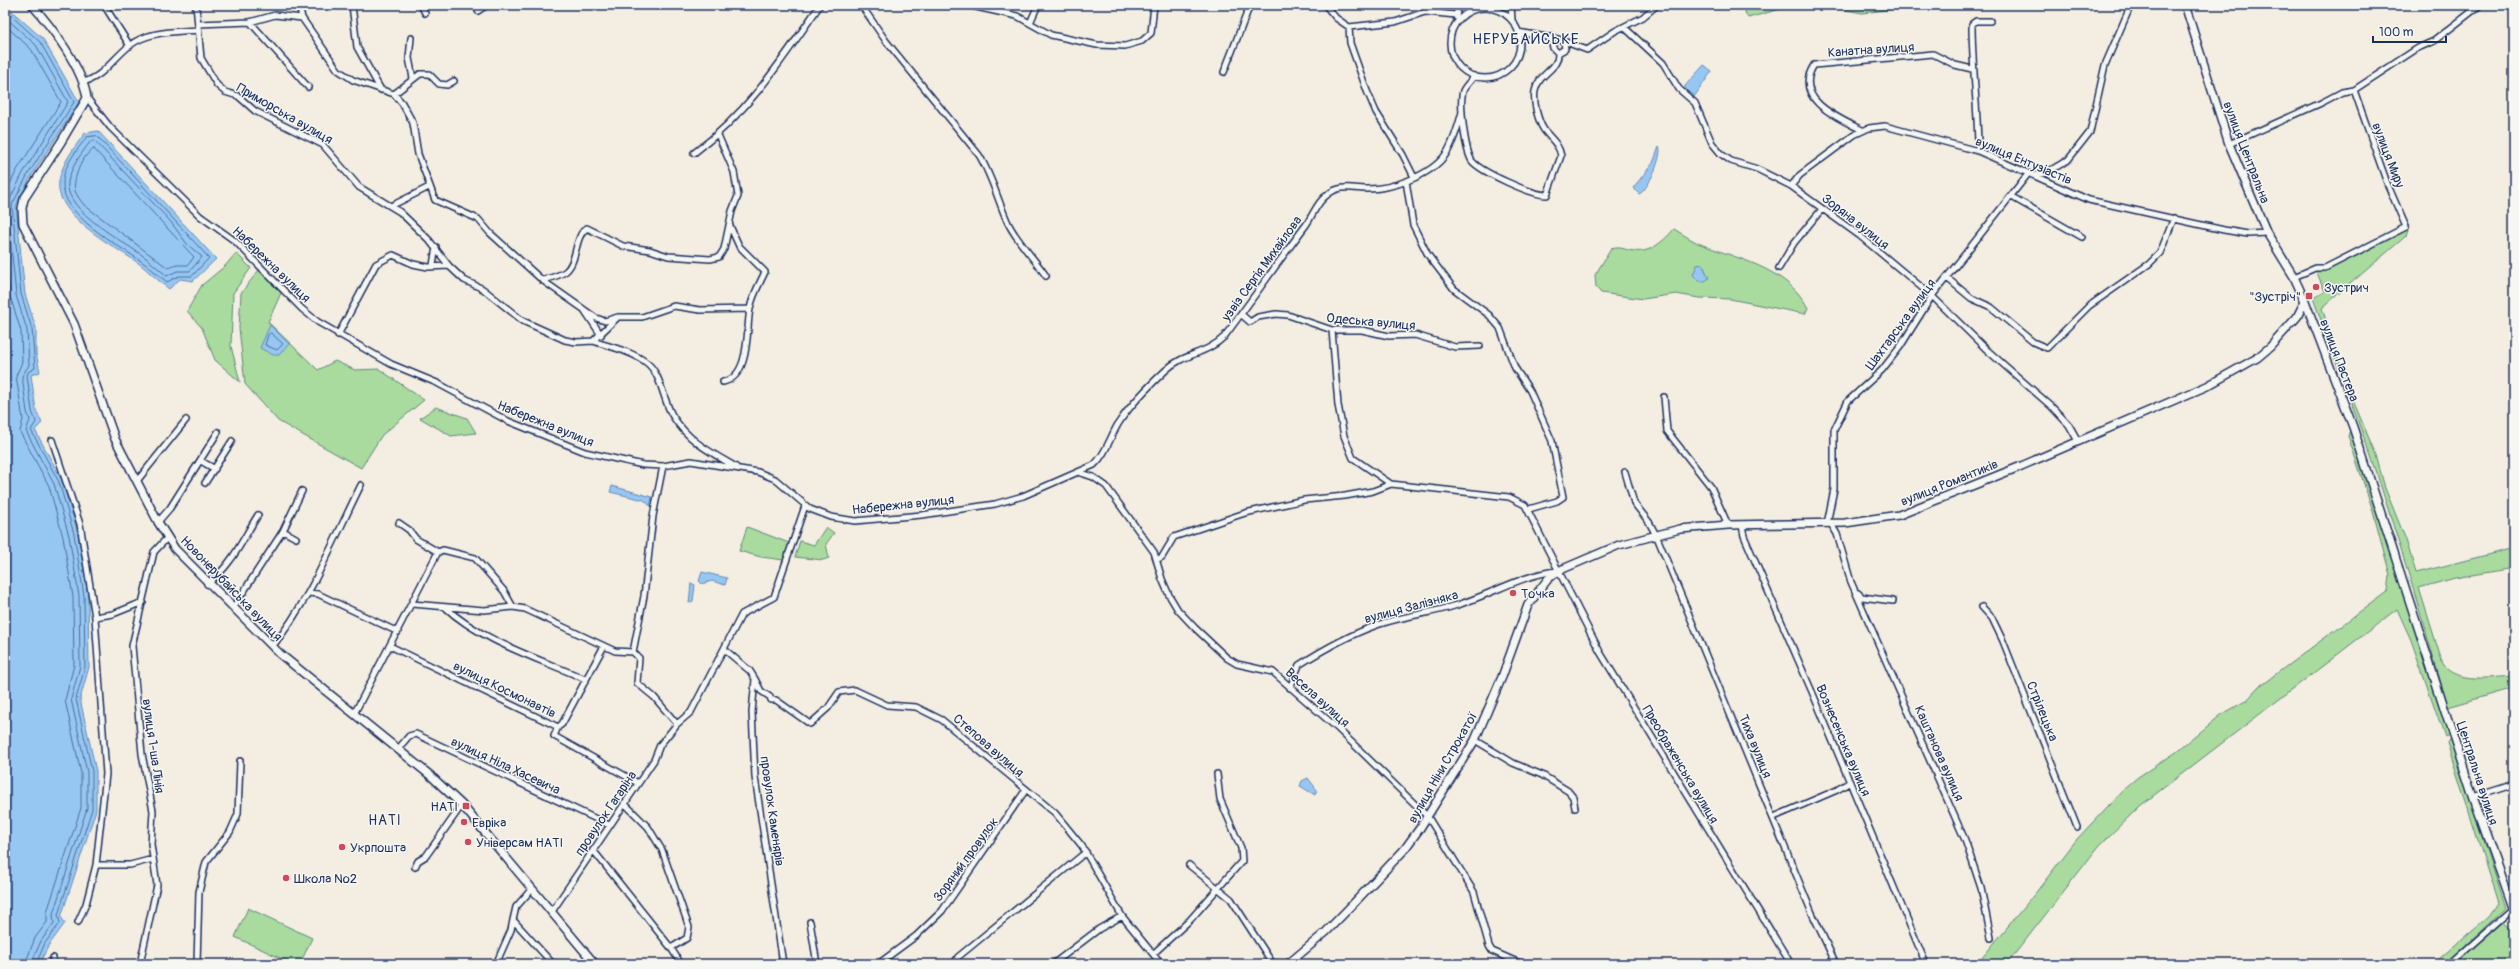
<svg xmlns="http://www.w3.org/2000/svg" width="2519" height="969" font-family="Pangolin,sans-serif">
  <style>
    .green { fill: #a8db9d; stroke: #62857e; fill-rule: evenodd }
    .water { fill: #96c7f2; stroke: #658ab7 }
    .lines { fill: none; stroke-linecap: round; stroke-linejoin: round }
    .shore { stroke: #4c6c99; stroke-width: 1 }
    .street-casing { stroke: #1b2f5e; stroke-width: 8 }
    .secondary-casing { stroke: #1b2f5e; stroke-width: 10 }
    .street { stroke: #f6f6f2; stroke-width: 5 }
    .secondary { stroke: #f6f6f2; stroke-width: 7 }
    .poi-dot { fill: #d1495b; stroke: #f6f6f2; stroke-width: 1.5 }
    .labels { text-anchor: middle; stroke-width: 3; stroke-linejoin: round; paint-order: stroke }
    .street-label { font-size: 13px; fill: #1b2f5e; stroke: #f6f6f2 }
    .poi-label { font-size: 13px; fill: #1b2f5e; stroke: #f6f6f2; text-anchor: start }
    .neighbourhood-label { font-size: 14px; letter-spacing: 1px; fill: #1b2f5e; stroke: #f6f6f2 }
    .quarter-label { font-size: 15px; letter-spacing: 1px; fill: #1b2f5e; stroke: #f6f6f2 }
  </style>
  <rect width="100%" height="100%" fill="#f4ede1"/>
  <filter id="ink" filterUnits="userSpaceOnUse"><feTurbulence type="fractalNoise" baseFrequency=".025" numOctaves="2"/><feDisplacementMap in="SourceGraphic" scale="8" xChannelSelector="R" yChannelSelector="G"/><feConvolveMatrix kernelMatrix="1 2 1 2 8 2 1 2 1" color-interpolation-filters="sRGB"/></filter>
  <g filter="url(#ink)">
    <path class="green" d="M1741,5h66l-19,2 -40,11z
      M1819,5h109l-66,8z
      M2410,225l-4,11 -84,72 25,78 29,69 9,33 21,52 10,33 98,-25v20l-59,10 -36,10 24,77c15,19 48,12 71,11v12l-66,19 -39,-132 -33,-104 -63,-173 12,-6 -10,-24h10z
      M1674,229c8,5 16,10 24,14 38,16 89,24 110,65l-3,6 -75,-15 -31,-1 -23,-4 -33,5 -42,-6 -5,-6 -1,-12 16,-26c12,-3 12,1 24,2 15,3 31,-12 39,-22zM1702,264l4,8 -12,3 3,-10z
      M236,253l15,15 -18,25 -2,53 9,36 -25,-22 -13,-32 -15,-17 15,-26 23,-19z
      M259,270l22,23 -13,29 50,48 17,-9 20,9 24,-1 45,31 -42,35 -21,33 -83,-47 -33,-37 -6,-56 2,-35z
      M436,407l31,11 9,15 -25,3 -31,-18z
      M2350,430l99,305 -4,2 -34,-97 -14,-31 -257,197 -41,40 -92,118h-30l60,-73 40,-52 48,-51 13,-11 37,-24 46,-38 26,-15 14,-15 127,-94 2,-16 -18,-67 -24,-72z
      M747,527l42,16 -5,17 -23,-3 -22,-6z
      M826,527l8,6 -8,11 3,14 -6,2 -28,-3 5,-16 14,4z
      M2450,738l55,170 -59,56h-13l56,-48 9,-13 -51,-160z
      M248,908l64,30 -12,26h-7l-58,-27z
      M2504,921l10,12v31h-59z"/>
    <path class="water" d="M5,5l38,34 36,63 -49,76 -14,28 9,88 11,34v25l4,19 -9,3 5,35 6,13 -7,7 27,50 16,53 10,62 1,72 -9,32 16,72v39l-35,107 4,6 -16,22 -10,19h-34z
      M1704,65l8,6 -18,26 -9,-8v-3z
      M98,131l118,128 -23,22 -13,-2 -11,10c-10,-8 -19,-16 -28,-24 -23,-17 -88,-49 -82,-84 3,-18 15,-33 26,-48z
      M1659,147c5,6 -11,44 -20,47l-6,-6 20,-25z
      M1702,264l7,14 -4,3h-6l-6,-6 4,-10z
      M270,325l19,19 -10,11h-6l-13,-7z
      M612,486l40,11 -2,9 -6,-6 -34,-8z
      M702,572l25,6 -2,7 -13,-4 -10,3 -3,-3z
      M691,583l4,2 -2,16 -4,2z
      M1308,778l9,12 -2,5 -15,-9 2,-5z"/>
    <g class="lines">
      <path class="shore" d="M5,10l35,32 34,60 -47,74 -15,29 9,89 11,35 3,39 -7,4 -1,4 5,35 4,11 -5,8 28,52 15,52 10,62 1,71 -9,32 16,72v38l-34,106 2,8 -15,20 -9,21
        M5,17l31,28 32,57 -45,71 -16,32 9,90 11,35 2,35 -7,11 5,36 3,8 -4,11 28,53 15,52 10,60 1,70 -9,33 16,73v36l-34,106 1,9 -13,18 -10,23
        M5,25l26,24 30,53 -44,68 -12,24
        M97,136l112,122 -17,18h-13l-12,6c-9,-7 -17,-15 -26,-21 -23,-16 -80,-46 -78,-78 0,-17 14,-33 24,-46z
        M95,141l75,80 17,23 15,13 -12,14h-13l-10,5c-7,-6 -14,-12 -21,-18 -19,-15 -83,-47 -78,-76 3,-15 13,-28 22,-40z
        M94,149l100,108 -6,8h-11l-9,3 -84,-63c-3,-4 -7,-9 -9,-14 -3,-11 8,-38 19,-42z
        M5,247l5,49 11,35 1,31 -6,14 7,43 -3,13 29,54 14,51 10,60 1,68 -9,35 16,73v35l-34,104v10l-12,16 -10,26
        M271,333l12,11 -6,6 -12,-5 3,-10z"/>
      <g class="street-casing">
        <path id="street" d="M104,5l26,41
          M196,5l5,53 16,27 8,7 13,4 17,15 68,34 36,42 41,25 29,28 20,26 15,14 19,9 40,32 42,19 11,2 17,-1 24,-23
          M299,5l3,13
          M352,5l5,42 24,43
          M421,5l4,8
          M861,5l25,36 93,114c13,21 19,46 29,68 10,20 26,35 38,53
          M967,5l50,11 34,19 46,10 28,1 17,-5 9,-8 3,-28
          M1325,5l11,13 13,9 1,16 17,48 9,21 27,43 11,22
          M1511,5l1,15
          M1450 43a35 35 0 1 1 70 0a35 35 0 1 1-70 0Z
          M478,11l9,-6
          M1456,17l2,-12
          M250,22l58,65
          M1030,23l8,-18
          M198,24l52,-2 25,-7 27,3 36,52 15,10 41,14 8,9 11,20 5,31 17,46 43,19 12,14 52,47 54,38 9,3 13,-4h24l32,-11 26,4 50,-1
          M1349,27l46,-5 30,-10 31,3
          M1624,27l39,36 16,26 16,14 17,40 9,11 10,7 26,8 34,17 69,50 72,60 55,54 64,56 18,19 9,16
          M1518,32l40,7 29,11 28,-19 28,-14 14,-12
          M1551,37l2,11 5,5
          M411,38l-2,20 4,20
          M1558,53l7,-4 -1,-7
          M1224,72l26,-67
          M1474,76c-3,5 -9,10 -11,15 -4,13 2,59 9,70 9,11 60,34 75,34l14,-39c-2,-12 -10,-17 -17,-26 -6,-9 -11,-28 -9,-39 4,-19 24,-21 23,-38
          M83,82c19,-4 31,-24 46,-36 18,-15 46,-14 69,-16
          M394,94l26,-20h9l10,10 8,1 7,-4
          M87,98l23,29 90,89 35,25 67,68 16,13 73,42 46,19 71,38 77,31 58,13 20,1 28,-5 67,11 17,7 35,30 21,8 24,4 67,-6 73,-11 28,-8 71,-31c13,-12 16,-29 26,-44 12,-18 30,-36 46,-51 16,-16 41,-16 58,-33 28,-37 54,-75 82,-112 7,-10 11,-23 21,-30 12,-10 23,-7 37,-6 26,1 67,-13 82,-35 8,-12 12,-28 16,-42
          M1862,130c-24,-12 -70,-31 -48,-65l119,-11 22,11 17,4
          M2229,144l92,-41 21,-11 12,-2 64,-42 16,-7 45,-35
          M1978,151c0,-43 -6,-84 -6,-127l4,-3h14
          M694,153c55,-41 88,-93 126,-148
          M2036,175l10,-2 22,-13 22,-28 15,-67 26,-60
          M1406,181l7,44 15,30 26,34 35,26 11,13 15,40 15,23 22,50 11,56 -6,4 -28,8
          M1791,186l9,-11 54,-40 15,-7 16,-2 93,25 111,49 135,30 24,4 19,-1
          M2012,197l70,40
          M391,206l38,-19
          M433,265l3,-18
          M1779,268l15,-25 28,-34
          M2294,277l21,-9h10l81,-41 -19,-44 -33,-93
          M1947,278l24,20 20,9 42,35 14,6 42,-42 60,-42 11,-11 14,-35
          M542,280c8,-2 18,-4 24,-9 12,-10 8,-35 21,-43l36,18 27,4 18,6 42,3 9,-2 5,-8 8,-38 6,-15 -4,-24 -16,-37
          M585,311l16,24
          M1242,315l8,7 8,-5 18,-3 12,1 44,15h30l27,6 26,-1 40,12 25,-1
          M1332,330l6,75 6,31 9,22 38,26
          M338,335l38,-71 17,-9 20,9 15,3 21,-1
          M593,341c17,6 39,10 54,22 14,11 16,36 25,52 16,26 38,37 64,52
          M723,382c28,-5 23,-54 27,-73 2,-13 10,-26 15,-37l-26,-26 -9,-20
          M1664,397l3,34 44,56 17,38
          M52,440l28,84 15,93 11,157 -10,91
          M201,461l14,8
          M1625,472l9,31 15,19 8,15 155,376 24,51
          M1081,473l12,4 13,9 48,66 8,27 7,16 9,15 17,18 32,30 10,6 36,8 64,56 91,89 46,75 15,54 3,5 30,13
          M137,481l49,-61
          M205,483l27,-42
          M158,522l12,-14 48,-76
          M399,523l10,7 7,9 22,13 5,-2 32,8 29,33 9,16
          M1827,524l7,-35v-59l14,-29 34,-31 18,-23 32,-51 96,-122
          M1831,524l6,10 14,48 114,258 16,48 10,50
          M1742,525l2,11 69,158 113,270
          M283,531l13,7
          M1158,559l4,-2 12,-20 71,-24 59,-13 41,-4 28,-5 18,-7 118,13 16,8 75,147 191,312
          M207,584c25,-18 35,-44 51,-69
          M308,593l10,1 80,38
          M1858,593l4,4 31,4
          M412,604l72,6 29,-3 12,2 90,42 18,1 6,6 -2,25 17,14 23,27
          M445,607c36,34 95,52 140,72
          M1982,607l10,11 11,23 74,186
          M233,608l50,-77 19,-40
          M95,617l18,-3 30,-12
          M390,646l168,81 -4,9 84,47
          M272,647c37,-44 63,-110 89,-162
          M724,649l26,22 5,8 -3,33 3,65 28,187
          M633,652l11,-56 9,-80 10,-50
          M755,679l6,12 9,6 1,3h5l34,24 18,-16 11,-16 16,-2 32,15 29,2 26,13 113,93 27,33 40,70 39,48
          M1290,688l9,-23c25,-16 50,-30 78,-40 25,-9 52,-11 77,-19 35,-10 66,-31 103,-35
          M354,714l84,-162
          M558,727l4,-3 42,-78
          M1475,740l38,23 29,12 26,16 5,6 2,11
          M398,749l11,-13 7,-2 193,91
          M2473,797l41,-13
          M624,803l24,24 14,23 27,77 -2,11 -16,10
          M1774,817l63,-27 13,-8
          M593,850l78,98 10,16
          M1189,865l42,34 42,65
          M415,867l3,-6 8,-5 36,-51
          M531,890l-15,17 -3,13 40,44
          M551,913l103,-153 6,-15 17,-21 14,-12 51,-98 32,-17 31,-91
          M78,922l8,-18 10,-39h34l23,-6
          M810,922l7,42
          M1153,954l37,-34 52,-59 -1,-13 -21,-49 -3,-25
          M52,964l1,-6
          M140,964l17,-79 -6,-41 2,-33 -11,-57 -10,-108 22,-94 13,-14
          M197,964l2,-72 7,-30 24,-30 8,-18 2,-53
          M496,964l15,-34 2,-10
          M878,964l38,-28 26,-25 83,-120
          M954,964l4,-7 128,-105
          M1053,964l46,-35 23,-13
          M2450,964l62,-55"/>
      </g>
      <g class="secondary-casing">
        <path id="secondary" d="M32,5c20,22 51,64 55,93l-26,44 -37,57 -2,9 1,16 51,100 41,115 43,83 17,27 105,105 151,122 31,29 133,159
          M2185,5l44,139 38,89 27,44 11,24 48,126 120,370 41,116
          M1288,964l38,-32 28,-29 50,-53 16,-22 55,-88 27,-63 26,-72 20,-26 10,-8 61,-26 61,-16 48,-4 117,-2 54,-8 120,-48 188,-81 50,-28 13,-11 27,-30 8,-16"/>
      </g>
      <use href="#street" class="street"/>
      <use href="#secondary" class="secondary"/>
    </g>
  </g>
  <g class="poi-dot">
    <circle cx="2316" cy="287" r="4"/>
    <rect x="2305" y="292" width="8" height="8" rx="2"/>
    <circle cx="1513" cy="593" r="4"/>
    <rect x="462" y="802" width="8" height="8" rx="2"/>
    <circle cx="464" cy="822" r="4"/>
    <circle cx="468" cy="842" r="4"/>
    <circle cx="342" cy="847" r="4"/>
    <circle cx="286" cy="878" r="4"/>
  </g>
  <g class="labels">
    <g class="street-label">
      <text transform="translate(1871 49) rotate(-4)" y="5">Канатна вулиця</text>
      <text transform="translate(285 113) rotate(30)" y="5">Приморська вулиця</text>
      <text transform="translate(2247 152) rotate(69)" y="5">вулиця Центральна</text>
      <text transform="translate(2389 155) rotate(69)" y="5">вулиця Миру</text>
      <text transform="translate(2024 160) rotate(23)" y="5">вулиця Ентузіастів</text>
      <text transform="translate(1856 221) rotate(38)" y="5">Зоряна вулиця</text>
      <text transform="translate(272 264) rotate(44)" y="5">Набережна вулиця</text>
      <text transform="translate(1261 268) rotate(-54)" y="5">узвіз Сергія Михайлова</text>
      <text transform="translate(1371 321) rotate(5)" y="5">Одеська вулиця</text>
      <text transform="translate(1900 324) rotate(-54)" y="5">Шахтарська вулиця</text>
      <text transform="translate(2340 360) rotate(69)" y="5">вулиця Пастера</text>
      <text transform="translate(546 423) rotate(22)" y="5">Набережна вулиця</text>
      <text transform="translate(1949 482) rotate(-22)" y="5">вулиця Романтиків</text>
      <text transform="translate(903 504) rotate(-6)" y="5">Набережна вулиця</text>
      <text transform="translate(232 588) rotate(46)" y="5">Новонерубайська вулиця</text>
      <text transform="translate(1411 606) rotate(-15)" y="5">вулиця Залізняка</text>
      <text transform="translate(505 689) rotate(26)" y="5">вулиця Космонавтів</text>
      <text transform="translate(1318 697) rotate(42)" y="5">Весела вулиця</text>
      <text transform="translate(2043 711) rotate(68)" y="5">Стрілецька</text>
      <text transform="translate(1844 740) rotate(67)" y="5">Вознесенська вулиця</text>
      <text transform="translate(989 745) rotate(41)" y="5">Степова вулиця</text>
      <text transform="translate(154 746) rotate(82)" y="5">вулиця 1-ша Лінія</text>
      <text transform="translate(1756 746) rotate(68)" y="5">Тиха вулиця</text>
      <text transform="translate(1940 753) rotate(66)" y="5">Каштанова вулиця</text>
      <text transform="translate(1681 764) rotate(59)" y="5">Преображенська вулиця</text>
      <text transform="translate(506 765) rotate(25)" y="5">вулиця Ніла Хасевича</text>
      <text transform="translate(1442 767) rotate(-60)" y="5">вулиця Ніни Строкатої</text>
      <text transform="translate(2478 773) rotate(72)" y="5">Центральна вулиця</text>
      <text transform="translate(773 811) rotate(82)" y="5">провулок Каменярів</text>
      <text transform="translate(605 813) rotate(-56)" y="5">провулок Гагаріна</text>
      <text transform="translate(965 859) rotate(-54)" y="5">Зоряний провулок</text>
    </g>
    <g class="poi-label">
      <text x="2324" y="292">Зустрич</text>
      <text x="2301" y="301" text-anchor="end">"Зустріч"</text>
      <text x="1521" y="598">Точка</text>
      <text x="458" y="811" text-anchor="end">НАТІ</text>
      <text x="472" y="827">Евріка</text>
      <text x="476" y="847">Універсам НАТІ</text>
      <text x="350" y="852">Укрпошта</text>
      <text x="294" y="883">Школа №2</text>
    </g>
    <g class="neighbourhood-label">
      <text x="385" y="825">НАТІ</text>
    </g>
    <g class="quarter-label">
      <text x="1526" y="44">НЕРУБАЙСЬКЕ</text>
    </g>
  </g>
  <rect width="2519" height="969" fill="none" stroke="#f6f6f2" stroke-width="20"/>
  <rect x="10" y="10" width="2499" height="949" fill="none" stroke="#1b2f5e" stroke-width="1.5" filter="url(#ink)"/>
  <path d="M2373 36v6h73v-6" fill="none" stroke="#1b2f5e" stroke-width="2"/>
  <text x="2379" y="36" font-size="12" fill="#1b2f5e" stroke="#f6f6f2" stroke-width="3" paint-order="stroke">100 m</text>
</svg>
